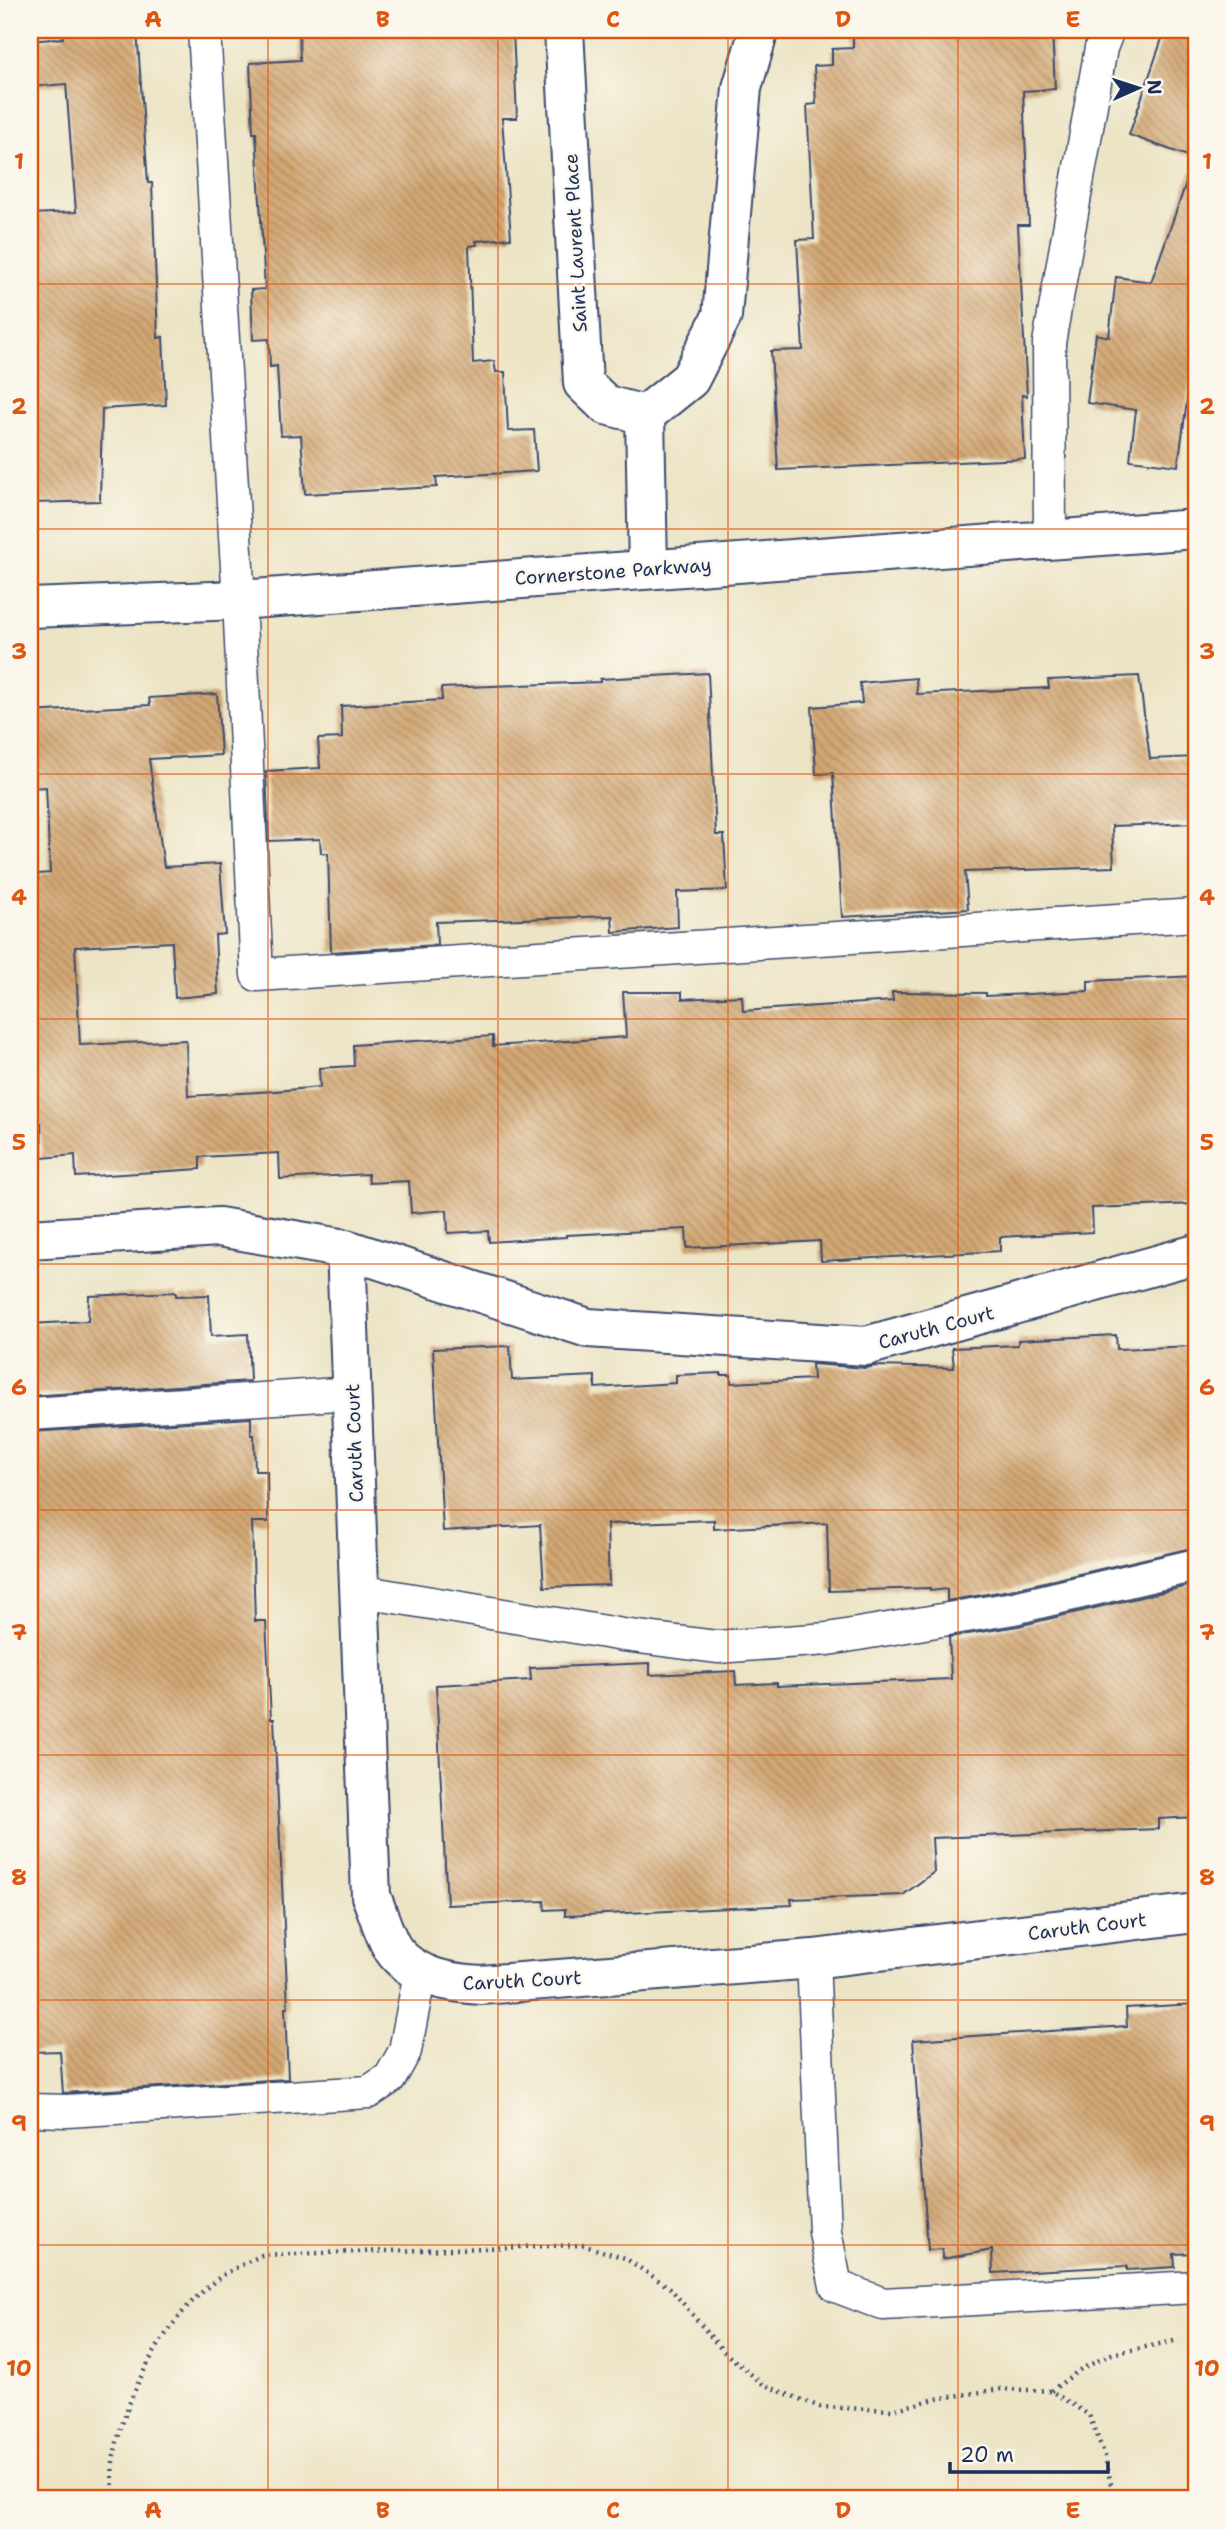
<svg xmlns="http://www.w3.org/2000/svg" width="1226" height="2529" font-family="'Shantell Sans',sans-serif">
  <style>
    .building { fill: url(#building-back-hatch) }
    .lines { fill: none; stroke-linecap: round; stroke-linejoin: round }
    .service-casing { stroke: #3a4a6d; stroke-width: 35 }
    .minor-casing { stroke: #3a4a6d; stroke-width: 42 }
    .path { stroke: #3a4a6d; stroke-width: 4.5; stroke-dasharray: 2 5; stroke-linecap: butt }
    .service { stroke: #fff; stroke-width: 32 }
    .minor { stroke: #fff; stroke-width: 38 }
    .grid { fill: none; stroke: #de5710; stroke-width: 2; stroke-opacity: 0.55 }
    .labels { text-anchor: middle; stroke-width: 5; stroke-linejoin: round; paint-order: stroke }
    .street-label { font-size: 19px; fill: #1b2f5e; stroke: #fbf7ec }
    .neatline { fill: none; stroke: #de5710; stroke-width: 2.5 }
    .grid-label { font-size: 23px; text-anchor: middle; font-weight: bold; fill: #de5710 }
  </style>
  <defs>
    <pattern id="building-back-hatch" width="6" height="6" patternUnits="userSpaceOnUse" patternTransform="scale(1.75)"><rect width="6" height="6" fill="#d3a773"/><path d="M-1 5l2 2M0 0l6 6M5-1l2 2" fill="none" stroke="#aa8862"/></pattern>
  </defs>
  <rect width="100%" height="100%" fill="#fbf7ec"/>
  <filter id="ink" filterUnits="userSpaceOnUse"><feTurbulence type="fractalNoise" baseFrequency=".0143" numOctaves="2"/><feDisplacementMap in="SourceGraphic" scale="14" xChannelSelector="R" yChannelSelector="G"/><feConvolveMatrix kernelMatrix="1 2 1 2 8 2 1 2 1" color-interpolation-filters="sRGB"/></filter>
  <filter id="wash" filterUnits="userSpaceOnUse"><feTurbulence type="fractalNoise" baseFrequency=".00686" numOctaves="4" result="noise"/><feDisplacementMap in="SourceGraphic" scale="28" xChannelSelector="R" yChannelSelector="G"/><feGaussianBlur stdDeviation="1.57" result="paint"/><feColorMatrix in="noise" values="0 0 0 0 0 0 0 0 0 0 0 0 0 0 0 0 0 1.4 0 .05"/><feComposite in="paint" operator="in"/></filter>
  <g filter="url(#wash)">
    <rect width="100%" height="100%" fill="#ece4c5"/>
    <g id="blocks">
      <path class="building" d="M62,30h75l11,153h4l6,155 5,-1 3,68 -64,4 -2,92 -66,2 -2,-59h-2v-230l46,-2 -10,-128 -36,3v-46l33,-3z
        M299,30h214l4,88h-15l9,120 -35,3 1,4 -8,1 4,117 21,-2 2,11h9l3,59 26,-1 3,41 -101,6 1,10 -132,7 -4,-59 -20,1 -4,-70 -7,1 -1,-28 -16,1 -2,-50 14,-1 -9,-156h-3l-3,-70 50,-3z
        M853,30h199l3,59 -32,2 6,134h-11l9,171 -5,-1 3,64 -247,11 -7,-119 32,-1 -6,-110 17,-1 -7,-134 9,-1 -2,-38 18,-1v-16l21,-1z
        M1165,30h31v129l-67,-24z
        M1190,172l6,1v193l-4,-1 -14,101 -48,-6 6,-50 -49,-7 9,-69 13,3 7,-60 35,5z
        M708,673l8,162h8l3,55 -50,2 1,35 -65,5 -1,-16 -176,6 1,23 -106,7 -3,-99h-7l-1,-14 -51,2 -3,-70 54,-3 -2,-29 24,-1 -1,-32 101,-6 -1,-12 159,-6v-3z
        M1139,676l11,83 46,-2v66l-84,3 2,41 -149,5 3,37 -126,8 -9,-144 -17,1 -4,-67 50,-4 -2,-20 56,-5 1,16 132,-6 -1,-8z
        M217,694l4,61 -72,4 15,108 56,-3 5,70 -10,1 3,59 -43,4 -3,-56 -97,5 5,98 106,-5 2,56 87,-5 45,-4 -1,-19 35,-2 -1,-21 140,-9v10l133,-9 -3,-45h59v7l60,-3 1,15 150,-10 -1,-9 94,1v3l102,-5v-10l108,-5v228l-104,4 1,24 -93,5v14l-179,10 -1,-20 -133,7 -1,-19 -120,6v2l-77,5 -1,-11 -40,2 -1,-23 -36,3 -2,-32 -40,2 -1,-9 -88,5 -1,-26 -79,4v12l-124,8 -1,-22 -33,3 -1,-35 -11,3v-244h8v-8l12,-1 -4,-86 -16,1v-76l120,-7 -1,-7z
        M176,1292v4l33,-1 2,41 37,-2 2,47 -220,15v-72l58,-3 1,-25z
        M1116,1335l1,14 79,-3v201l-186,43 -63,11v-12l-17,2v-3l-101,3 -2,-68 -113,6v-9l-107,4 2,61 -65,2 -4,-62 -97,6 -10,-182 77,-3 2,34 83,-4v12l81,-5v-8l45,-2v2h10v8l82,-4 -1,-15 53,4 11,-2 78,2 -2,-20 66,-3v-5z
        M251,1418v17h3l1,36h12l1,51h-16l3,99h11l5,98h3l14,289h-3l3,71 -225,14 -3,-42 -30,1v-620z
        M1196,1584v233l-38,2v10l-226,9 2,34 -31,23 -112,4 1,6 -227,11v-7l-20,1 -1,-9 -97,4 -11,-220 95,-5 -1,-12 120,-5v12l85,-4 1,14 41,-2v3l174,-7 -2,-42 69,-11z
        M1196,2004v249l-22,1 1,13 -48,3v-4l-134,7 -1,-23 -50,9v-10l-14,1 -15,-210 214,-14 -1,-18z"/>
    </g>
  </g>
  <g filter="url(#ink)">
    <use href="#blocks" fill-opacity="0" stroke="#3a4a6d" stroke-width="2"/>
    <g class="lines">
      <g class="service-casing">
        <path id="service" d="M204,30l35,570 18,375 939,-60
          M1050,539l-1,-196 52,-295 7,-18
          M30,1414l322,-21
          M359,1591l264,44 94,12 111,-8 186,-31 182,-43
          M813,1959l12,273 11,54 47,18 313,-17
          M30,2110l37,1 302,-19 21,-14 15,-27 15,-78"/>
      </g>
      <g class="minor-casing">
        <path id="minor" d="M564,30l19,353 23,22 39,10
          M648,569l-3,-154 45,-36 32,-63 20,-228 17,-58
          M30,608l209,-8 957,-71
          M30,1239l189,-12 127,22 242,79 278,18 330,-92
          M346,1249l25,647c7,16 14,43 24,56 21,26 55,31 86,33l332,-26 383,-46"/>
      </g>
      <path class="path" d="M1051,2391l30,-22 31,-15 67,-14
        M113,2499c0,-14 -2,-29 1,-43 12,-63 52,-140 105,-178 13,-9 29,-16 43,-23l320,-10 43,13 45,30 53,63 41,34 56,22 73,3 42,-11 66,-10 50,2 38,24 16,41 9,43"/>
      <use href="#service" class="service"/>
      <use href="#minor" class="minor"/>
    </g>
  </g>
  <path class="grid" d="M268,30v2469M498,30v2469M728,30v2469M958,30v2469M30,284h1166M30,529h1166M30,774h1166M30,1019h1166M30,1264h1166M30,1510h1166M30,1755h1166M30,2000h1166M30,2245h1166"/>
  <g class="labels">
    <g class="street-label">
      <text transform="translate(575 243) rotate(-93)" y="7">Saint Laurent Place</text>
      <text transform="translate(613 571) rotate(-4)" y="7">Cornerstone Parkway</text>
      <text transform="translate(936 1327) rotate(-15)" y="7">Caruth Court</text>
      <text transform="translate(354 1443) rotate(-92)" y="7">Caruth Court</text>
      <text transform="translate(1087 1926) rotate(-7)" y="7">Caruth Court</text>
      <text transform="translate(522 1980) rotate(-3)" y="7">Caruth Court</text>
    </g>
  </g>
  <rect width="1226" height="2529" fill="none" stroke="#fbf7ec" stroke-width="77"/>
  <g transform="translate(1138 88) rotate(87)" stroke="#fbf7ec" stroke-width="5" paint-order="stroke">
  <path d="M0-5L12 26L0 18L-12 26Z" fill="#1b2f5e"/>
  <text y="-10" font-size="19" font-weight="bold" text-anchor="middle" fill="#1b2f5e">N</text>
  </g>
  <path d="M950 2462v10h158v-10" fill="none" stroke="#1b2f5e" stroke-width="3.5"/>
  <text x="960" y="2462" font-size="21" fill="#1b2f5e" stroke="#fbf7ec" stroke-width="5" paint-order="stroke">20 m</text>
  <rect x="38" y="38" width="1150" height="2452" class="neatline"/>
  <g class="grid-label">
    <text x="153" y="27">A</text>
    <text x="383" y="27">B</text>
    <text x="613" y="27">C</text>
    <text x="843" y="27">D</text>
    <text x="1073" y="27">E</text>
    <text x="19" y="169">1</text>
    <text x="1207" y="169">1</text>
    <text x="19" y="414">2</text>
    <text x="1207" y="414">2</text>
    <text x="19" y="659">3</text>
    <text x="1207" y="659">3</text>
    <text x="19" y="905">4</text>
    <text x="1207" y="905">4</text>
    <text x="19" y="1150">5</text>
    <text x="1207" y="1150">5</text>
    <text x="19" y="1395">6</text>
    <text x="1207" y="1395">6</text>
    <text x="19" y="1640">7</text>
    <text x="1207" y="1640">7</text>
    <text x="19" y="1885">8</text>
    <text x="1207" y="1885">8</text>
    <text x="19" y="2131">9</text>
    <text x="1207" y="2131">9</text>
    <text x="19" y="2376">10</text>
    <text x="1207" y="2376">10</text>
    <text x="153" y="2518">A</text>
    <text x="383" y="2518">B</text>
    <text x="613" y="2518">C</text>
    <text x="843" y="2518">D</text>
    <text x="1073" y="2518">E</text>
  </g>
</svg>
